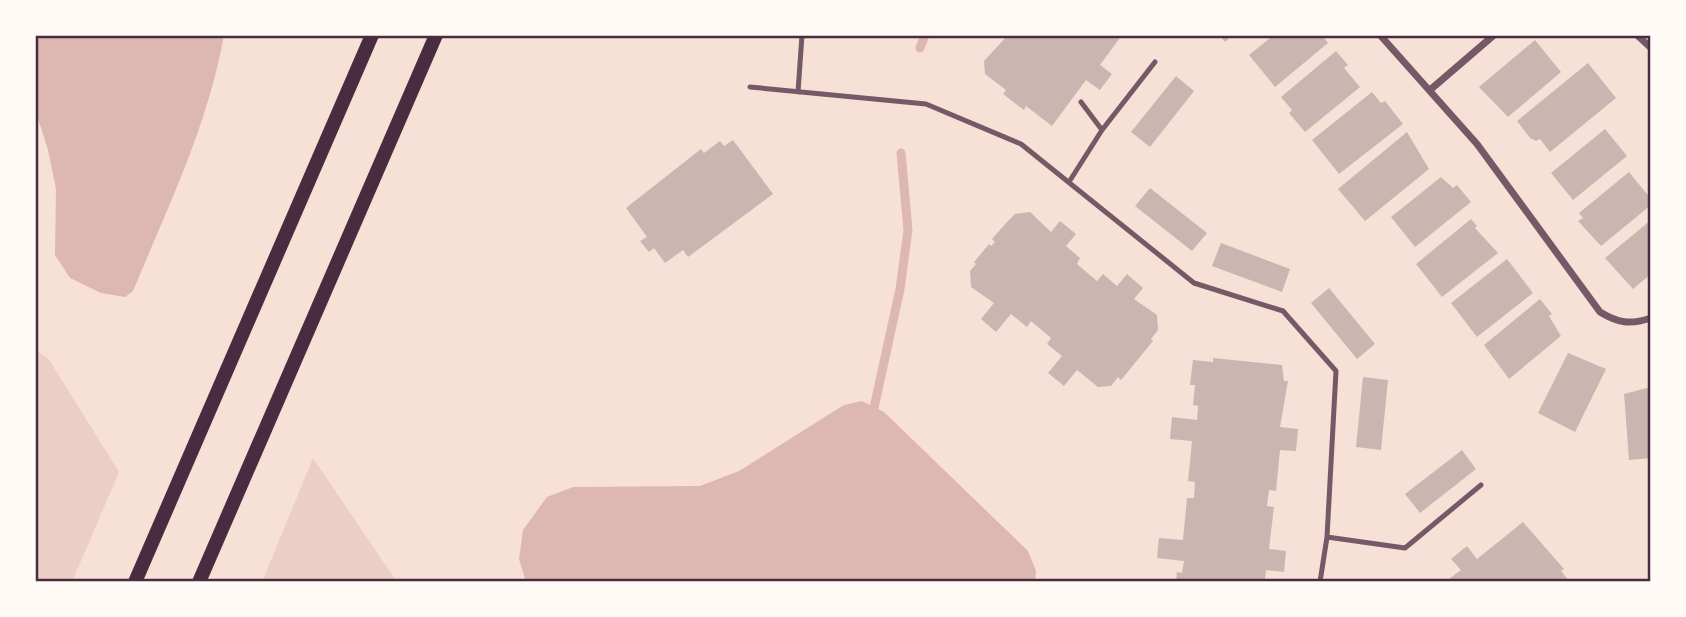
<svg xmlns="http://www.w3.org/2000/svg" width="1686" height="617" font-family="'Fira Sans',sans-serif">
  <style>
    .green { fill: #ebcfc5 }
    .water { fill: #dcb8b0 }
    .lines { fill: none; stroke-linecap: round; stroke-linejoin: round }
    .stream { stroke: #dcb8b0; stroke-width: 9 }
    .building { fill: #ccb4b1 }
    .service { stroke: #755966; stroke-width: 5 }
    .minor { stroke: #755966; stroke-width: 7 }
    .secondary { stroke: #4a2c40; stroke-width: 14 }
    .neatline { fill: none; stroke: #4a2c40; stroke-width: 2.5 }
  </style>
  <rect width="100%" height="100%" fill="#f7e1d7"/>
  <path class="green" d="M35,350l13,8 71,114 -47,110h-37z
    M313,458l84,124h-135z"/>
  <path class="water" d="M35,35h189c-16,90 -56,172 -91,256l-8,6 -24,-4 -31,-15 -15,-23 1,-66 -8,-39 -13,-41z
    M862,401l22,11 144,139 8,20 -1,11h-509l-7,-23 4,-29 24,-33 26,-10 127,-1 39,-15 105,-66z"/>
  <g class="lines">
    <path class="stream" d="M920,48l5,-13
      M872,417l28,-128 8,-59 -7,-77"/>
  </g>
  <path class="building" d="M1008,35h114l-22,30 12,9 -12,16 -14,-10 -34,46 -26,-20 -2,4 -21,-16 3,-4 -21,-16 -1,-13z
    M1219,35h14l-8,7z
    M1274,35h48l6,8 -53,44 -26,-32z
    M1535,40l26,32 -53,45 -29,-30z
    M1336,51l12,14 -4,3 16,19 -55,45 -16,-19 3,-3 -11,-13z
    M1588,63l28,35 -66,54 -10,-13 -4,2 -6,-3 -13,-17z
    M1176,76l18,15 -44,56 -19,-15z
    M1372,92l9,11 4,-2 18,23 -64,50 -27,-34z
    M1605,129l22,27 -54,44 -22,-27z
    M1407,132l22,37 -64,52 -27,-32z
    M733,140l40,54 -85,63 -5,-7 -18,13 -11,-15 -5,4 -9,-11 7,-4 -21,-29 75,-59 3,4 16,-12 4,5z
    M1629,172l22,27v6l-50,41 -23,-25 5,-3 -4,-5z
    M1441,177l12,11 4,-3 14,17 -56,45 -24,-30z
    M1150,188l57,45 -15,18 -57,-45z
    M1030,212l21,20 9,-11 16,13 -10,12 14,12 -3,6 20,17 6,-7 14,12 10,-12 16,14 -9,11 23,16 1,15 -7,9 2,2 -32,39 -3,-3 -7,9 -13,1 -21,-17 -13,16 -16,-13 14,-17 -15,-12 4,-6 -20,-17 -4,6 -16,-13 -15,18 -15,-13 13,-16 -23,-16 -1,-16 6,-7 -2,-2 15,-18 2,2 4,-4 -3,-3 15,-17 8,-8z
    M1471,219l6,7 -2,2 23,25 -56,44 -26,-33z
    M1651,220v54l-18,15 -28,-31z
    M1221,243l69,26 -8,23 -70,-26z
    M1507,259l26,34 -56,44 -26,-34z
    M1329,288l46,56 -18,15 -46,-56z
    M1540,299l12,15 -3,2 12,20 -52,43 -25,-34z
    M1568,353l38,16 -31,63 -37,-19z
    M1213,358l69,7 2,16h4l-8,46 18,2 -2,22 -16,-1 -4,41 -7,-1 -2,16 7,1 -5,42 17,2 -2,21 -18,-2 -1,9 6,3h-95l1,-10 5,1 2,-12 -27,-3 2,-20 24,2 4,-42h7l1,-16 -7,-1 4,-40 -22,-2 2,-22 25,3 1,-14 -5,-1 2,-20h-5l3,-25 20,2z
    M1363,377l25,3 -7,70 -25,-3z
    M1651,387v71l-22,2 -5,-66z
    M1462,450l14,19 -56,44 -15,-19z
    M1523,522l41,47 -3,2 9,11h-125l16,-12 -10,-11 16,-13 10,13z"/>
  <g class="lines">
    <path class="service" d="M750,87l176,17 95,40 173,139 89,28 53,60 -9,166 -7,45
      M798,92l4,-57
      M1102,130l53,-68
      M1069,182l33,-52 -21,-28
      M1327,537l78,11 76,-63"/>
    <path class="minor" d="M1380,35l97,109 123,168c18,11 30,13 51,6
      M1637,35l14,13
      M1430,90l64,-55"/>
    <path class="secondary" d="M135,582l237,-547
      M199,582l237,-547"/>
  </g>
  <rect width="1686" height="617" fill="none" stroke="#fffaf5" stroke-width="74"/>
  <rect x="37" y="37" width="1612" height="543" class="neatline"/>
</svg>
